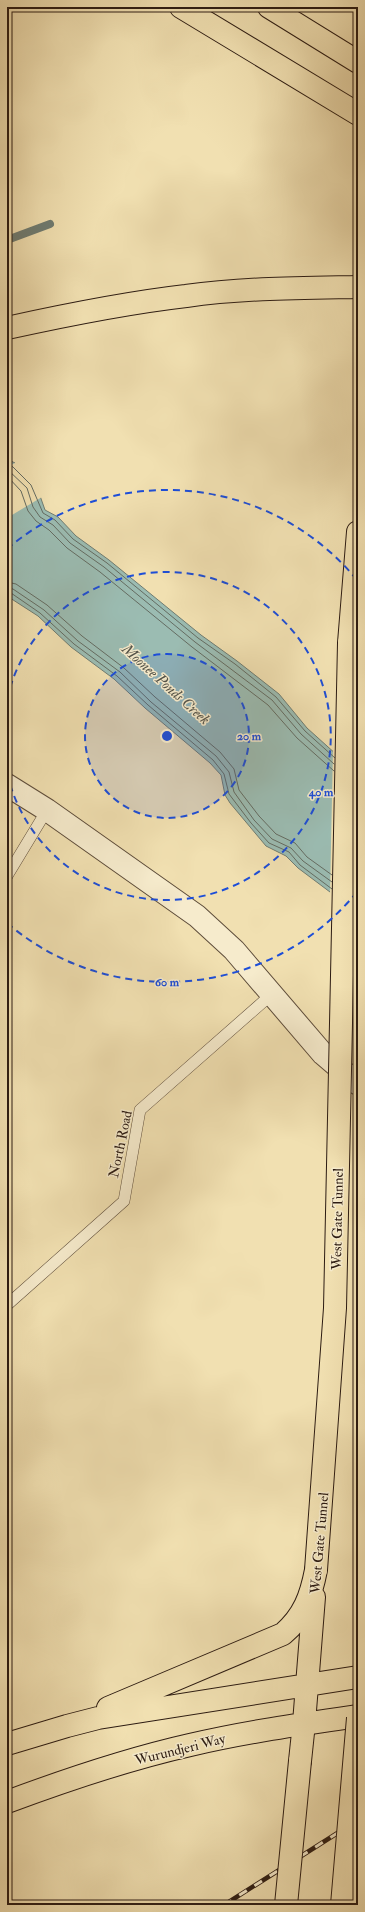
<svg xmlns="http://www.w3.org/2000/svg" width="365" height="1912" font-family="'IM FELL Double Pica',serif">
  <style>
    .water { fill: #9bbcb2; stroke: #6f7c72 }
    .pier { fill: #f1e0b1 }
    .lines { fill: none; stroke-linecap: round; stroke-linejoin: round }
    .shore { stroke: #646c62; stroke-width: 1 }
    .stream { stroke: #6f7c72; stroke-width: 8 }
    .service-casing { stroke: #5d4c3a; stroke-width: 12 }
    .minor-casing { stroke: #5d4c3a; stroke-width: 24 }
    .primary-casing { stroke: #2c1b12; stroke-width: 24 }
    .trunk-casing { stroke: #2c1b12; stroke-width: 24 }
    .motorway-casing { stroke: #2c1b12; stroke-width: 24 }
    .service { stroke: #f6ebcc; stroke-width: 11 }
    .minor { stroke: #f6ebcc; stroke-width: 22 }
    .primary { stroke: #f1e0b1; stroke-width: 22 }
    .trunk { stroke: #f1e0b1; stroke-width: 22 }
    .motorway { stroke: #f1e0b1; stroke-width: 22 }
    .rail-casing { stroke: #2c1b12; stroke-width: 4.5 }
    .rail { stroke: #f6ebcc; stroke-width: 3; stroke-dasharray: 9; stroke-linecap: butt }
    .primary-bridge-casing { stroke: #2c1b12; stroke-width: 24; stroke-linecap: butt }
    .trunk-bridge-casing { stroke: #2c1b12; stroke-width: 24; stroke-linecap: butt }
    .primary-bridge { stroke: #f1e0b1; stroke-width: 22 }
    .trunk-bridge { stroke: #f1e0b1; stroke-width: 22 }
    .ring { fill: none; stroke: #1d4ed8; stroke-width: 2; stroke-dasharray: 7 5 }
    .labels { text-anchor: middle; stroke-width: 3; stroke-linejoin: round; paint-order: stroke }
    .street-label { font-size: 14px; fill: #2c1b12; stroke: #f6ebcc }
    .water-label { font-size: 15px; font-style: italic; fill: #53534a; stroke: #f6ebcc }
    .centre { fill: #1d4ed8; stroke: #f6ebcc; stroke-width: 2 }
    .ring-label { font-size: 12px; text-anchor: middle; font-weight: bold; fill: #1d4ed8; stroke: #f6ebcc; stroke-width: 3; stroke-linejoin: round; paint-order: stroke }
  </style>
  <rect width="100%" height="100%" fill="#f1e0b1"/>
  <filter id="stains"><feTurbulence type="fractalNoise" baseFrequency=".005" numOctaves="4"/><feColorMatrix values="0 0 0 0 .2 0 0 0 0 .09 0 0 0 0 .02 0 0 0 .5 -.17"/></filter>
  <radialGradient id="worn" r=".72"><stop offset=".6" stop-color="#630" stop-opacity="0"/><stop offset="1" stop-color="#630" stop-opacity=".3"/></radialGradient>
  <path class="water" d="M7,459l8,4 24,30 6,17 13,7 18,19 33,24 92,75 36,26 42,33 28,34 30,27 21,158 -60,-45 -12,-12 -20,-10 -36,-43 -5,-8 -4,-20 -11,-12 -65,-55 -31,-29 -43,-32 -33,-31 -31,-20z"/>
  <path class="pier" d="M17,462l19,20 6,15 -35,21v-51z
    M333,748l25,20v147l-28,-20z"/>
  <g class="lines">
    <path class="shore" d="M7,463l6,4 18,18 12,28 12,7 18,19 34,24 91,75 37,26 41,33 29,34 30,27
      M7,469l20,19 6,19 7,10 13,8 17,18 34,24 91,75 77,58 29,34 33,30
      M7,476l14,15 7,20 8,10 13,9 18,18 33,24 92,75 76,58 29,33 37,33
      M7,582l9,2 31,21 35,31 42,32 31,29 65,55 14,17 5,21 20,26 17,18 19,9 12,14 25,18
      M7,588l6,1 31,21 34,31 42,31 31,30 65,54 13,16 5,20 20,28 18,19 19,9 12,13 29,21
      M7,593h4l29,20 34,31 43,32 31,29 65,55 11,14 5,20 22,29 18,20 20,9 11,13 32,24"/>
    <path class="stream" d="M7,240l43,-16"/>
    <g class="service-casing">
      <path id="service" d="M7,876l40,-66
        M7,1305l117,-104 16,-91 132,-116"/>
    </g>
    <g class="minor-casing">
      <path id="minor" d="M7,785l40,25 150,106 37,34 89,104 35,30"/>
    </g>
    <g class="primary-casing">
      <path id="primary" d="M300,1761l4,-38"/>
    </g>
    <g class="trunk-casing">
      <path id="trunk" d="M349,643l9,-111
        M108,1708l175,-74c21,-18 28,-38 33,-64
        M304,1723l10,-126
        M7,1744l60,-18 31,-8 260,-41
        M7,1802c59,-22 121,-43 183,-57 55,-13 112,-21 168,-29"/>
    </g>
    <g class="motorway-casing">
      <path id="motorway" d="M181,7l177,107
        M269,7l89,55
        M7,328c59,-13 118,-25 179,-32 57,-8 115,-8 172,-9"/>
    </g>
    <use href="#service" class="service"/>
    <use href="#minor" class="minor"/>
    <use href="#primary" class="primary"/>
    <use href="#trunk" class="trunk"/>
    <use href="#motorway" class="motorway"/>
    <g class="rail-casing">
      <path id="rail" d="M224,1905l134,-85
        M344,1905l14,-7"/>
    </g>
    <use href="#rail" class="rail"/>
    <g class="primary-bridge-casing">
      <path id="primary-bridge" d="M286,1905l14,-144
        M342,1905l16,-187"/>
    </g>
    <g class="trunk-bridge-casing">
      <path id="trunk-bridge" d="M316,1570l19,-262 14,-665"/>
    </g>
    <use href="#primary-bridge" class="primary-bridge"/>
    <use href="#trunk-bridge" class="trunk-bridge"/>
  </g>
  <circle cx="167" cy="736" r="82" fill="#1d4ed8" fill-opacity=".12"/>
  <g class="ring">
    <circle cx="167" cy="736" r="82"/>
    <path d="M7 699A164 164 0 1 1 7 773"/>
    <path d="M357 892A246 246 0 0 1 7 923M7 549A246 246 0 0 1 357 580"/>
  </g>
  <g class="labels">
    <g class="street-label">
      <text transform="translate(120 1144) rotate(-78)" y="5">North Road</text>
      <text transform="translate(337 1219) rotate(-89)" y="5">West Gate Tunnel</text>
      <text transform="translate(319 1543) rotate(-85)" y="5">West Gate Tunnel</text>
      <text transform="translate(180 1749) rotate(-14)" y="5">Wurundjeri Way</text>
    </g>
    <g class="water-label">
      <text transform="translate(166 684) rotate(42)" y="5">Moonee Ponds Creek</text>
    </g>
  </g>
  <circle cx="167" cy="736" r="6" class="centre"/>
  <g class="ring-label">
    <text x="249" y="740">20 m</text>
    <text x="321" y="796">40 m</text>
    <text x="167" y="986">60 m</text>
  </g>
  <rect width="365" height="1912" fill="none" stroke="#f1e0b1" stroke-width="24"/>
  <rect x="8" y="8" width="349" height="1896" fill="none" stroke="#2c1b12" stroke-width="2"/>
  <rect x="12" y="12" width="341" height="1888" fill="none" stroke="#2c1b12"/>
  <rect width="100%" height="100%" filter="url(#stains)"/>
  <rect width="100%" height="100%" fill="url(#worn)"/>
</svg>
